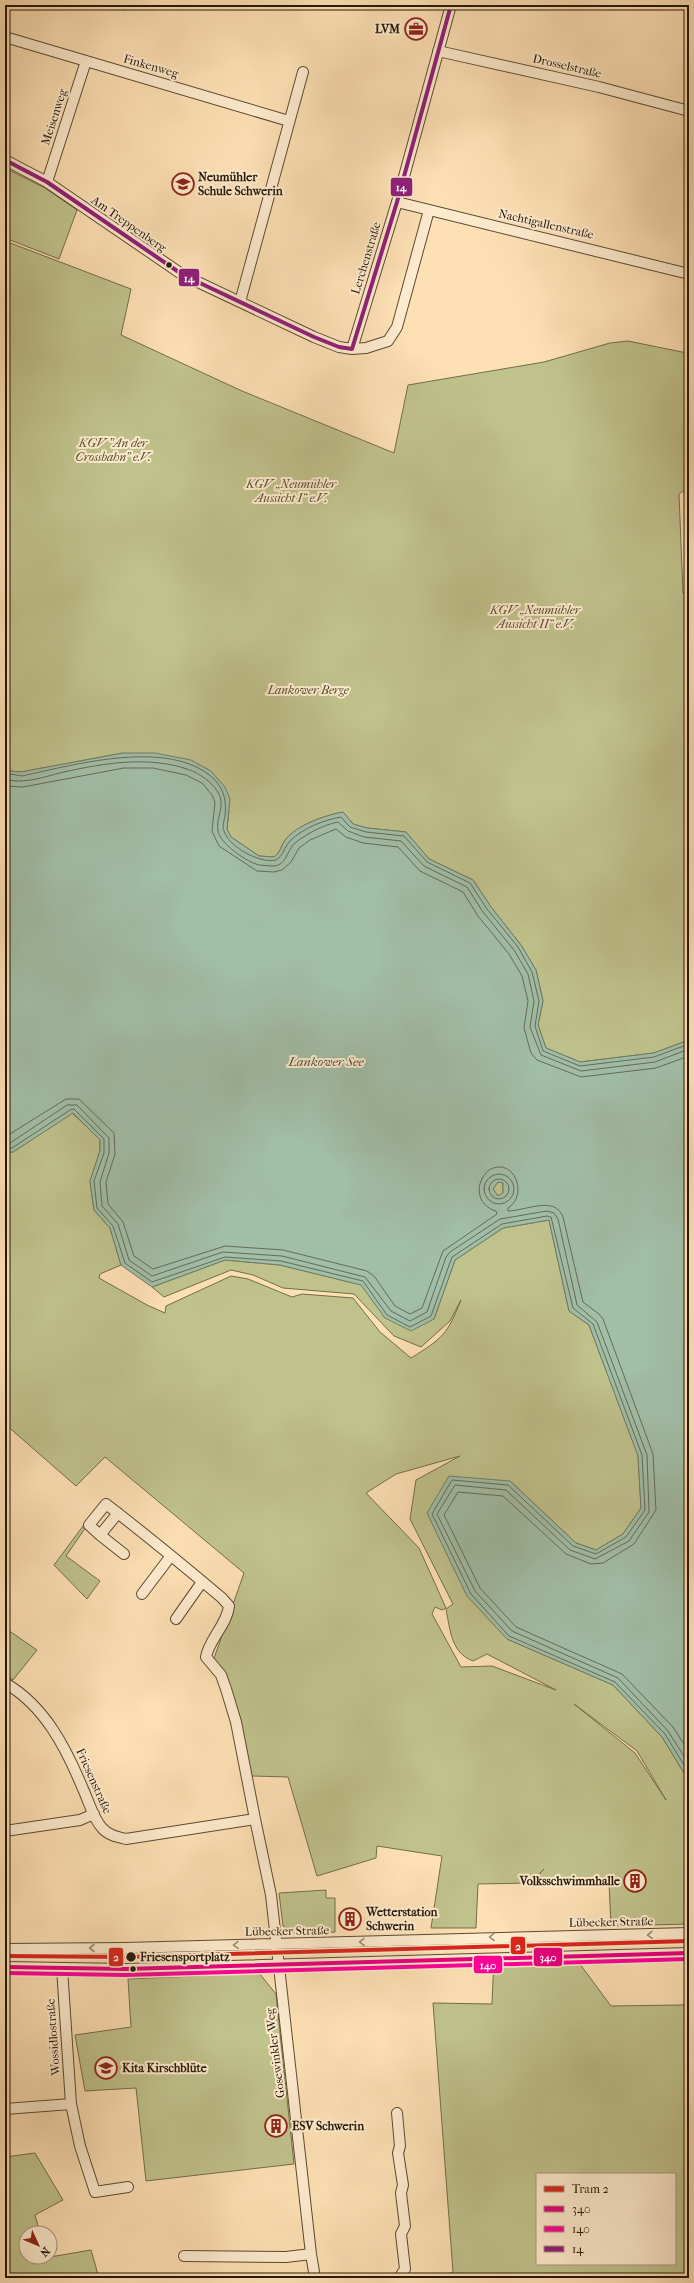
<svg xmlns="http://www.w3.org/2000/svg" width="694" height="2283" font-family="'IM FELL French Canon',serif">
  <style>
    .green { fill: #c0c28c; stroke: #736d4a; fill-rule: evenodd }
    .water { fill: #a1bea7; stroke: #707c67; fill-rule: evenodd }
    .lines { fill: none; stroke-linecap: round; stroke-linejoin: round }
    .shore { stroke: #646b58; stroke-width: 1 }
    .minor-casing { stroke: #5c4a33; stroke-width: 12 }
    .minor { stroke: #feebce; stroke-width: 10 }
    .bus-1-casing { stroke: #feebce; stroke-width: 7 }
    .bus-2-casing { stroke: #feebce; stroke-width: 7 }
    .bus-3-casing { stroke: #feebce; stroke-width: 7 }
    .bus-1 { stroke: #e5007d; stroke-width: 4 }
    .bus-2 { stroke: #f09; stroke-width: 4 }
    .bus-3 { stroke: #8f1f78; stroke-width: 4 }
    .tram-1-casing { stroke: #feebce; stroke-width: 7 }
    .tram-1 { stroke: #d9261c; stroke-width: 4 }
    .oneway { stroke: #9d8c75 }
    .bus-dot { fill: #261808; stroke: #feebce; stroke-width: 1.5 }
    .labels { text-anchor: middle; stroke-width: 4; stroke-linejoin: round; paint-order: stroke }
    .poi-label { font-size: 12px; font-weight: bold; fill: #261808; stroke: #feebce; text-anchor: start }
    .street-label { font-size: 12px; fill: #261808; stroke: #feebce }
    .park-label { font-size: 12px; font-style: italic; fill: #544b30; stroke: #feebce }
    .stop-label { font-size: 12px; font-weight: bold; fill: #261808; stroke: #feebce; text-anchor: start }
    .water-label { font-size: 13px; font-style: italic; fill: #515240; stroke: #feebce }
    .line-badge { stroke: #feebce; stroke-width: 1.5 }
    .badge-label { font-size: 11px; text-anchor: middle; font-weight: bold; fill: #fff }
  </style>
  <rect width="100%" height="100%" fill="#fde0b4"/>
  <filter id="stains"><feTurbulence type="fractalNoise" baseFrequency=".005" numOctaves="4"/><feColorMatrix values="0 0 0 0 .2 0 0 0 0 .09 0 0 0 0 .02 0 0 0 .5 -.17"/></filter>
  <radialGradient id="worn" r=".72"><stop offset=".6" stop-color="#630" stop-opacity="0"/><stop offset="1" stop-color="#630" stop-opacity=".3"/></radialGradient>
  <path class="green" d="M83,5h43v5z
    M5,168l40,20 32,22 -18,49 -54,-21z
    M5,241l126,48 -10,46 121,56 152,62 14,-68 136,-23 66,-19 18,-2 59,12 2,-5v139l-10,7 4,99 6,1v446l-35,13 -74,9 -34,-14 -8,-23 5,-24 -7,-31 -15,-25 -30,-38 -18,-27 -44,-21 -23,-27 -39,-4 -14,-4 -10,-12c-17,3 -46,13 -57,27 -5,6 -5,13 -12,18l-15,-1 -28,-19 -4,-8 2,-18 -106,-58 -102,19 -12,-1 -4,-3z
    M72,1113l28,26v12l-10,30 4,29 16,18 11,37 -21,9 -1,4 48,27 18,8 1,-7 65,-30 17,3 44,18 10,-3 51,4 27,34 31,26c32,-20 36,-23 50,-58l-11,21 -29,26 -27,-11 -40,-42 -71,-6 -30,-13 -22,-5 -67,27 -12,-10 73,-27 55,5 82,20 23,33 49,1 21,-59 48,-32 46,-8 20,91 20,14 49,130 3,53 -18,26 -27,16 -20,-7 -66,-62 -3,158 106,46 49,52 27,44v143l-78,2 -2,-43 -79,1 14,-15 -14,14 -52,1 -2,44h-45l11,-72 -65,-10 -1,12 -59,18 -29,-99 -36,-1 -16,-54 -24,-58 32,-91 -139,-116 -29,29 -71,-62v-272h8zM460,1456l-44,24 -6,39 43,85 -7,5c4,20 5,44 27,52l14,-7 69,36 -64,-24 -31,1 -29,-53 3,-7 7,3 4,-2 -27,-60 -53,-55 30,-19zM574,1704l63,47 29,49 -31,-47z
    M498,1182l5,1v10l-5,3 -5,-7z
    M83,1526l3,1 -20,29 34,25 -13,18 -33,-34z
    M5,1628l32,22 -24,30 -8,-4z
    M326,1890v8h9v34l-39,2 -13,-8 -4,-33z
    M574,1956l37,50 71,-1 7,-2v275h-251l15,-6 -20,-269 59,1 2,-46zM537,2174h138v90h-138z
    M259,1973l17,21 18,170 -148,17 -10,-93 -51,3 -10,-56 56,-8 -3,-48z
    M35,2153l28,47 -28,15 5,18h-14v24h24l41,-7 8,28h-94v-121z"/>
  <path class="water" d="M123,753h32l36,7 20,11 14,16 5,12 -3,30 4,8 28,19 15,1c7,-5 7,-12 12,-18 11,-14 40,-24 57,-27l10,12 14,4 39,4 23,27 44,21 18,27 30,38 15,25 7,31 -5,24 8,23 34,14 74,-9 35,-13v741l-27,-44 -49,-52 -106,-46 -40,-43 -40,-83 22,-37 61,5 66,62 20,7 27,-16 18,-26 -3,-52 -49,-131 -20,-14 -20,-91 -46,8 -48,32 -21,59 -23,12 -26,-13 -24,-33 -81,-20 -55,-5 -73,27 -31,-22 -11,-37 -16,-18 -4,-29 10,-30v-11l-27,-27 -60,39h-8v-384l4,3 12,1zM498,1182l5,1v10l-5,3 -5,-7z"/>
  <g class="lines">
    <path class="shore" d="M5,773l17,3c51,-11 140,-36 186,-2 15,11 19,25 17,42 -1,5 -3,11 -1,15 5,16 36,33 52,29 8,-5 8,-13 14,-19 13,-13 34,-21 51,-24l9,10 16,5 38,4 23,26 43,21 17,26 31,38 14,25 7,29 -4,25 8,25 37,15 74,-9 35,-13
      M5,779c19,6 41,-3 59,-7 40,-9 84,-16 123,-3 13,4 32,17 34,32 1,10 -5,20 -3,30 2,12 26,29 38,33 4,2 10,1 15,2 16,1 15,-15 24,-23 13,-10 28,-18 43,-21l10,9 16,6 37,4 23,25 43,21 16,25 31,38 14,24 6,27 -4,26 11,28 40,16 74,-9 34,-13
      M5,786l18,1 101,-19h29l33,7 16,8 10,12 3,7 -3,29 7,15 38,25 17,1 8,-2 9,-8 8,-14 11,-8 26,-11 10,8 17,6 35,4 22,24 43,21 15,24 31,38 13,22 6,25 -4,27 7,25 6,7 44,17 75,-9 33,-12
      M5,1137l61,-38h13l35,34 1,21 -9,28 2,22 15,18 11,34 19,13 72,-23 58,4 84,21 7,5 21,30 15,8 12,-6 21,-57 54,-37 -1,-3c-20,-6 -22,-28 -7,-41 25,-14 40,25 19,38v3c17,0 47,-16 55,6l20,85 16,12 4,5 50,135 3,56 -22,34 -31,19 -12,1 -25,-10 -63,-58 -45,-4 -14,23 36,73 36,39 106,47 51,53 16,25
      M5,1143h5l57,-38h10l32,33v15l-9,29 2,24 16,18 11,36 23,16 71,-24 59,4 83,21 26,34 19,10 17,-9 19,-55 4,-5 50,-33 47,-8 7,2 4,6 19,86 20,17 50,133 2,57 -20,29 -34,18 -25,-9 -64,-60 -51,-5 -18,29 38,77 37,40 106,47 50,53 21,33
      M5,1149l7,-1 58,-38 4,-1 30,30v14l-10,28 3,27 16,18 12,37 27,19 73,-25 56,4 82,20 24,34 23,12 21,-11 21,-59 50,-33 45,-8 4,1 22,91 20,16 49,131 3,55 -19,27 -30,17 -23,-8 -65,-61 -56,-5 -20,34 39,80 38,42 106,46 50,52 24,39
      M484 1189a15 15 0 1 1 30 0a15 15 0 1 1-30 0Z
      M489 1189a10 10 0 1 1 20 0a10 10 0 1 1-20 0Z"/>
    <g class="minor-casing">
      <path id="minor" d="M5,37l284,84
        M438,51l161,36 90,24
        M5,160l42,22 136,93 131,62 25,10 13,2 14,-1 22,-7 9,-14 32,-117
        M47,182l39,-121
        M397,202l292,72
        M240,302l63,-230
        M352,349l45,-147 54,-197
        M118,1513l-18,22 -11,-10 17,-21c39,30 78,62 116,94l7,8c-2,19 -20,33 -23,51l15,18 5,14 10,33 19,97
        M100,1535l24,19
        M142,1594l28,-37
        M176,1619l26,-37
        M5,1683c40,23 61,65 78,106 6,13 10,29 19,39 6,7 15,9 24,11l129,-20 16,76 40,359 4,24
        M5,1831l75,-11 14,-6
        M5,1949l120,-1 564,-15
        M5,1967l120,2 564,-16
        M62,1968l9,136 9,42 15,46 33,-5
        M5,2109l66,-5
        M397,2113l3,33 -2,7 5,32 -2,8 4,33 -4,8 4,35 -6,9
        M184,2256l102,1 25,-3"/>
    </g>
    <use href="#minor" class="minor"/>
    <g class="bus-1-casing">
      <path id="bus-1" d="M5,1967l120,2 564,-16"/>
    </g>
    <g class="bus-2-casing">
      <path id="bus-2" d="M5,1973l120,2 564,-16"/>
    </g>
    <g class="bus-3-casing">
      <path id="bus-3" d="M5,160l42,22 136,93 131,62 25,10 13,2 45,-147 54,-197"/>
    </g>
    <use href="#bus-1" class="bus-1"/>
    <use href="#bus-2" class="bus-2"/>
    <use href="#bus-3" class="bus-3"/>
    <g class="tram-1-casing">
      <path id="tram-1" d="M5,1956l120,1 564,-16"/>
    </g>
    <use href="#tram-1" class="tram-1"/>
  </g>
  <defs><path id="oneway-chevron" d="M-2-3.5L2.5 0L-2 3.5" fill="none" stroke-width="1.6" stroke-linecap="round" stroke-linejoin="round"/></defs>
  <g class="oneway">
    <use href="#oneway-chevron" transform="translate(650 1935) rotate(178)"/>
    <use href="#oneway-chevron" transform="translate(492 1937) rotate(179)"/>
    <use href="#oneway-chevron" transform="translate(362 1942) rotate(178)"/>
    <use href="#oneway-chevron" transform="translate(236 1945) rotate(179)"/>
    <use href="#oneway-chevron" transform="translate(92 1948) rotate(180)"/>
  </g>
  <defs>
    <g id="office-ring" transform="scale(1.15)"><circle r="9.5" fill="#feebce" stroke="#8f2418" stroke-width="1.5"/><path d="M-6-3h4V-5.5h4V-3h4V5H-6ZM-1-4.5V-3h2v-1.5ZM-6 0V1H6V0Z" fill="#8f2418"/></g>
    <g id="school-ring" transform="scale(1.15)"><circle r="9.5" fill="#feebce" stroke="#8f2418" stroke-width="1.5"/><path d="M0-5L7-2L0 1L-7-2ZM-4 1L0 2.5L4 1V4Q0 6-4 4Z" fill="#8f2418"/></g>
    <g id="building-ring" transform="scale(1.15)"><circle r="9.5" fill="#feebce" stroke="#8f2418" stroke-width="1.5"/><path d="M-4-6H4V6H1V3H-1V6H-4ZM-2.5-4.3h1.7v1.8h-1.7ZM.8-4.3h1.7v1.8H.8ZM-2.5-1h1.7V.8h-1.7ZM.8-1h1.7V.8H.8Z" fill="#8f2418"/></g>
  </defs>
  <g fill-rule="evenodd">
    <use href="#office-ring" x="416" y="29"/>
    <use href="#school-ring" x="183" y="184"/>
    <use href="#building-ring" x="635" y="1881"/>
    <use href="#building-ring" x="350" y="1919"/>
    <use href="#school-ring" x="106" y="2068"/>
    <use href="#building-ring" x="276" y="2126"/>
  </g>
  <g class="bus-dot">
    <circle cx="169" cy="265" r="3.5"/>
    <circle cx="131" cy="1957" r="5.5"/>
    <circle cx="133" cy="1969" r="3.5"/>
  </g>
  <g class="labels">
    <g class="poi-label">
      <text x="400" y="33" text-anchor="end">LVM</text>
      <text x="198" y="181">Neumühler<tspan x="198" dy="14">Schule Schwerin</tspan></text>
      <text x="620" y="1885" text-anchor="end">Volksschwimmhalle</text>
      <text x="366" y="1916">Wetterstation<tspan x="366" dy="14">Schwerin</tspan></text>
      <text x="122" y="2072">Kita Kirschblüte</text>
      <text x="292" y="2130">ESV Schwerin</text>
    </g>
    <g class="street-label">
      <text transform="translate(151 66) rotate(16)" y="4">Finkenweg</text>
      <text transform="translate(567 66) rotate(13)" y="4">Drosselstraße</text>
      <text transform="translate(54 117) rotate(-72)" y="4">Meisenweg</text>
      <text transform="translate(129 224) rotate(35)" y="4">Am Treppenberg</text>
      <text transform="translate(546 224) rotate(13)" y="4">Nachtigallenstraße</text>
      <text transform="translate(366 258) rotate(-73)" y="4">Lerchenstraße</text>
      <text transform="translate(94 1781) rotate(66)" y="4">Friesenstraße</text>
      <text transform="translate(611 1922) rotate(-1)" y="4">Lübecker Straße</text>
      <text transform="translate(287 1931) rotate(-1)" y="4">Lübecker Straße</text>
      <text transform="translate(53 2037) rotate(-94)" y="4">Wossidlostraße</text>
      <text transform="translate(275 2053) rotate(-97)" y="4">Gosewinkler Weg</text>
    </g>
    <g class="park-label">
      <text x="113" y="447">KGV "An der<tspan x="113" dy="14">Crossbahn" e.V.</tspan></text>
      <text x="291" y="488">KGV „Neumühler<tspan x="291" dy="14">Aussicht I“ e.V.</tspan></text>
      <text x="535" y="614">KGV „Neumühler<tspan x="535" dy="14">Aussicht II“ e.V.</tspan></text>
      <text x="308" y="694">Lankower Berge</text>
    </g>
    <g class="stop-label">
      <text x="140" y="1961">Friesensportplatz</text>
    </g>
    <g class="water-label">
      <text x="326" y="1066">Lankower See</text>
    </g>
  </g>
  <g class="line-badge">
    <rect x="390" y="177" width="23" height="20" rx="4" fill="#8f1f78"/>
    <rect x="178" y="268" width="22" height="19" rx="4" fill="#8f1f78"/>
    <rect x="510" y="1936" width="16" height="19" rx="4" fill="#d9261c"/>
    <rect x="108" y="1947" width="16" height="20" rx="4" fill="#d9261c"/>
    <rect x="533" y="1947" width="30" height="20" rx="4" fill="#e5007d"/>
    <rect x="473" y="1955" width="30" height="19" rx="4" fill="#f09"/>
  </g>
  <g class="badge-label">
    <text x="401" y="191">14</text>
    <text x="189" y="282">14</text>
    <text x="518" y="1950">2</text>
    <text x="116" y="1961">2</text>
    <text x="548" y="1961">340</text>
    <text x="488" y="1969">140</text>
  </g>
  <rect width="694" height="2283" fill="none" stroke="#fde0b4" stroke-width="20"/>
  <rect x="6" y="6" width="682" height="2271" fill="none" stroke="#261808" stroke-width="2"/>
  <rect x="10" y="10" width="674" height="2263" fill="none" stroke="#261808"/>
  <rect x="536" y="2173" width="140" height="92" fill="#feebce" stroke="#a8977f"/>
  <rect x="544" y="2186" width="20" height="6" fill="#d9261c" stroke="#a8977f"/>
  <text x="572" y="2193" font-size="12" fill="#261808">Tram 2</text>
  <rect x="544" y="2206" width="20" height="6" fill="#e5007d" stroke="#a8977f"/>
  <text x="572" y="2213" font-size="12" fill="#261808">340</text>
  <rect x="544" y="2226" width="20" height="6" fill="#ff0099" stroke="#a8977f"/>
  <text x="572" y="2233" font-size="12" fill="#261808">140</text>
  <rect x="544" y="2246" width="20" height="6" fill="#8f1f78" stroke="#a8977f"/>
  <text x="572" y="2253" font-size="12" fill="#261808">14</text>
  <g transform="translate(38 2245) rotate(134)"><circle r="19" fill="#feebce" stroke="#a8977f"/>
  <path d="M0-3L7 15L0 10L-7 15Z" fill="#8f2418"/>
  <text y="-6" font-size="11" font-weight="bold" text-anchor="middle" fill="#261808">N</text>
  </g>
  <rect width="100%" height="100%" filter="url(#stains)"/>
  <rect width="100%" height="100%" fill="url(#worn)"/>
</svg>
